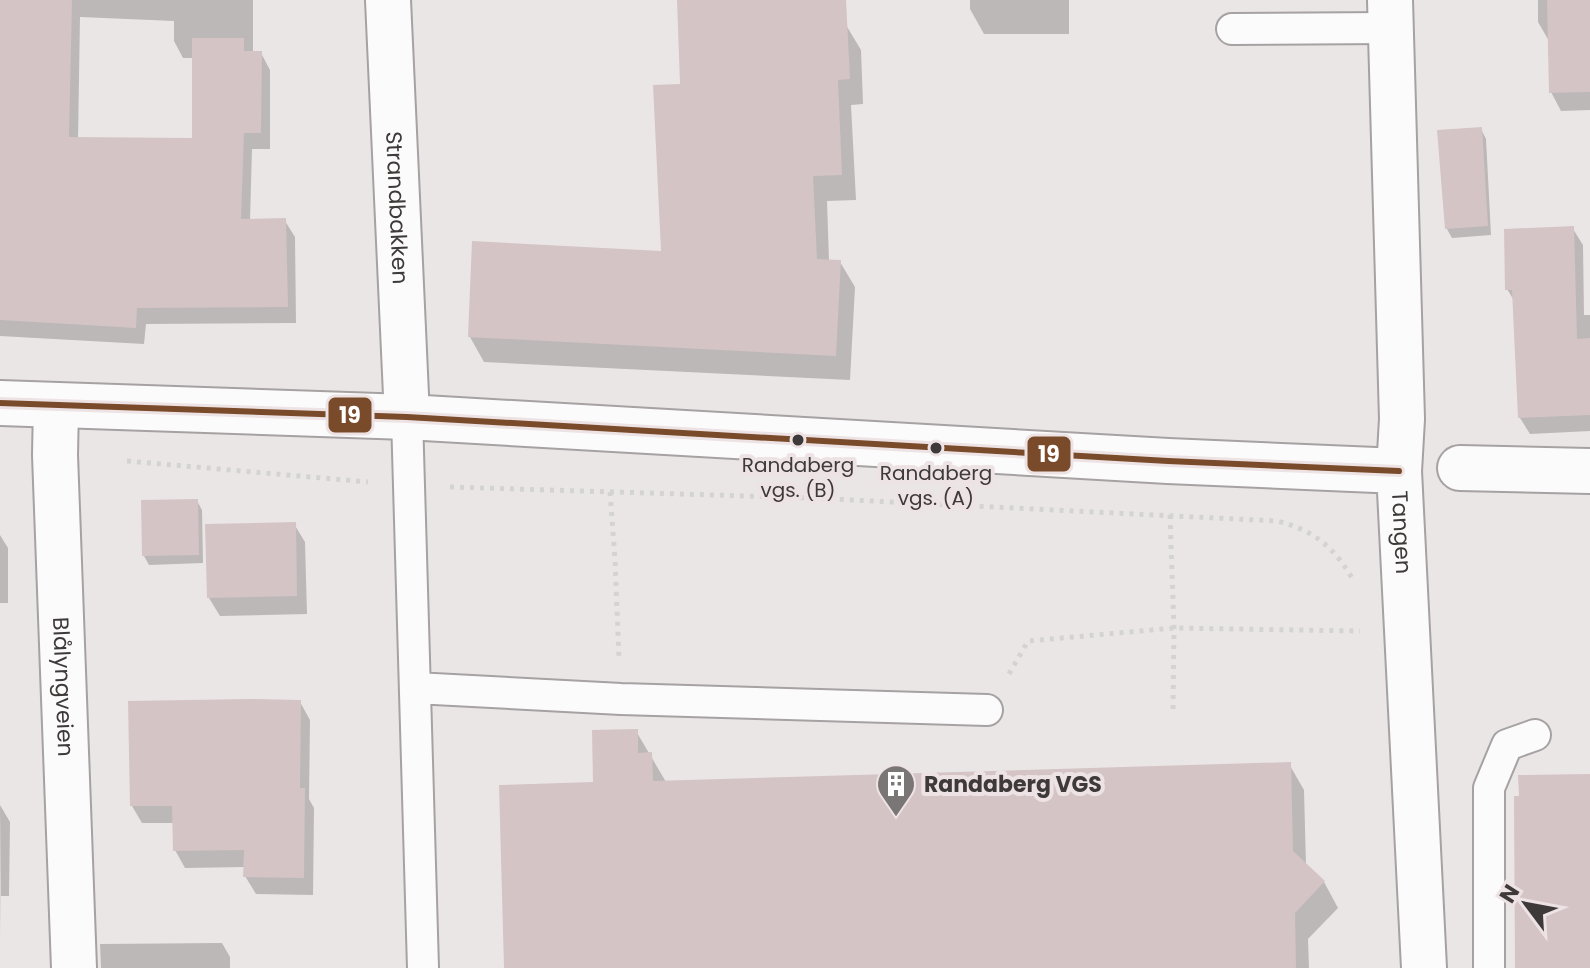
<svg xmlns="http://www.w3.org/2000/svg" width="1590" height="968" font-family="Poppins,sans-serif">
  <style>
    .shadow { fill: #0003; fill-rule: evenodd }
    .building { fill: #d4c4c6 }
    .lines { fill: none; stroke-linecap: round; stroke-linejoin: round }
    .lane-casing { stroke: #a6a1a2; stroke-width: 34 }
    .street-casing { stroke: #a6a1a2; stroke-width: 48 }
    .secondary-casing { stroke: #a6a1a2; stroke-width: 48 }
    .path { stroke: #d4d3d3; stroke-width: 5; stroke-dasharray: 4 6; stroke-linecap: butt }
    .lane { stroke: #fcfbfb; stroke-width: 30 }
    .street { stroke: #fcfbfb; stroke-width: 44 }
    .secondary { stroke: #fcfbfb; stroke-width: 44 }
    .bus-1-casing { stroke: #eee3e4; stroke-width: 12 }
    .bus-1 { stroke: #7a4b2a; stroke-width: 6 }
    .bus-dot { fill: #3e3a3a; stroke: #eee3e4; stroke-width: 3 }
    .labels { text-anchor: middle; stroke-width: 8; stroke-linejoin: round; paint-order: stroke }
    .bus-label { font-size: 20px; fill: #3e3a3a; stroke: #eee3e4 }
    .street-label { font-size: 22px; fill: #3e3a3a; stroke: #eee3e4 }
    .poi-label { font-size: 22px; font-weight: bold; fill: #3e3a3a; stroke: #eee3e4; text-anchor: start }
    .line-badge { stroke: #eee3e4; stroke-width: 3 }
    .badge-label { font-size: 22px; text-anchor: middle; font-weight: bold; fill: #fff }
  </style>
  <rect width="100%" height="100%" fill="#ebe6e6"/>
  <path class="shadow" d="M0,0h253v53h8l9,17v79h-18l-2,72h35l10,16 1,86 -150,1 -2,20 -144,-8zM80,17l94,4v20l9,17h11v82l-116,-1z
    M679,0h152l30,50 2,54 -12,1 5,95 -29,1 2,60 11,1 15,25 -5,93 -366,-18 -14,-25 193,-84 19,-167z
    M970,0h99v34h-85l-14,-25z
    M1538,0h52v110l-29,1 -10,-19 -2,-51 -11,-19z
    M1481,129l5,10 5,96 -39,3 -5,-9z
    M1573,229l10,16 1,70h6v116l-60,3 -10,-16 -5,-116 -8,-13z
    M197,501l5,9 1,53 -54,2 -5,-9z
    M294,524l11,18 2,72 -87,2 -11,-18z
    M0,535l8,13v55h-8z
    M300,702l10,18 -1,79 5,9 -1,87 -57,-1 -11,-18 1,-9 -61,1 -10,-18 -1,-27h-32l-10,-17z
    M636,731l30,51 623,-18 15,26 2,76 18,16 14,26 -30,31 1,29h-803l89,-184z
    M0,805l10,17 -1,74h-8v43z
    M222,943l8,14v11h-129l-1,-24z"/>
  <path class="building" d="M0,0h72l-3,137 123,1v-100h52v13h18l-1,82h-17l-3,86 45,-1 2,89 -151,1 -1,20 -136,-8z
    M677,0h169l4,79 -12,1 4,95 -29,1 4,83 24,1 -5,96 -368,-19 4,-96 189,10 -8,-166 27,-1z
    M1547,0h43v92l-41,1z
    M1482,127l6,99 -43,3 -8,-99z
    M1574,226l3,113 13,-1v77l-72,3 -6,-128h-7l-1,-61z
    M198,499l1,56 -57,1 -1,-56z
    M296,522l1,74 -90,2 -2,-74z
    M250,699l51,1 -1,88h5l-1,90 -61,-1 1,-27 -71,1 -1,-45h-42l-2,-105z
    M638,729v24l14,-1 1,29 638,-19 2,89 32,30 -30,32 1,55h-792l-5,-183 94,-3 -1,-52z
    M1590,774v194h-75l-1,-172h5l-1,-21z"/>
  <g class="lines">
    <g class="lane-casing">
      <path id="lane" d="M1232,29l158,-1
        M407,417l16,551
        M415,688l206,11 366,11
        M1489,968v-180l18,-43 28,-10"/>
    </g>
    <g class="street-casing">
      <g id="street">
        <path id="s1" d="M388,0l19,417"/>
        <path d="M1390,0l12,419 -3,52"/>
        <path id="s2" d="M56,405l-1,50 19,513"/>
        <path d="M1460,468l130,3"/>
      </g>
    </g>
    <g class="secondary-casing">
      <g id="secondary">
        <path id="s3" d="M0,403l407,14 761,44 231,10 25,497"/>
      </g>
    </g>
    <path class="path" d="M127,461l241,21
      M450,487l361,11 466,23c36,9 56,25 75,57
      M610,492l5,67 4,100
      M1170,515l4,113 -1,82
      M1009,674l19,-33 146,-13 186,3"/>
    <use href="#lane" class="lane"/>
    <use href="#street" class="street"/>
    <use href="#secondary" class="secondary"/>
    <g class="bus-1-casing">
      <path id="bus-1" d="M0,403l407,14 761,44 231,10"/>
    </g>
    <use href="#bus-1" class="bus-1"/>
  </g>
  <defs>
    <g id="building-pin" transform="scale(2)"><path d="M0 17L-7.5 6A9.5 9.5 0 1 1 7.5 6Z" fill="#7b7676" stroke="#eee3e4"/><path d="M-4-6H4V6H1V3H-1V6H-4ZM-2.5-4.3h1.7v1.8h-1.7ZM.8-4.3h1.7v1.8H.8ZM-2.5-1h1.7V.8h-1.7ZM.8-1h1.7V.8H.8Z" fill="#fff"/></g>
  </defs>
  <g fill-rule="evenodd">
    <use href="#building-pin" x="896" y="784"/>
  </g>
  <g class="bus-dot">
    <circle cx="798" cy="440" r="7"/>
    <circle cx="936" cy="448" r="7"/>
  </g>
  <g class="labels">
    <g class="bus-label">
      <text x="798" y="472">Randaberg<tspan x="798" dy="25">vgs. (B)</tspan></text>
      <text x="936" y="480">Randaberg<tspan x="936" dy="25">vgs. (A)</tspan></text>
    </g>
    <g class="street-label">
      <text dy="8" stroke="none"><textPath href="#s1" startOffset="208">Strandbakken</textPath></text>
      <text dy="8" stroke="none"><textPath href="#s3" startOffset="1462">Tangen</textPath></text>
      <text dy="8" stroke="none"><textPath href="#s2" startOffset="282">Blålyngveien</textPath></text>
    </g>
    <g class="poi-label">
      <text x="924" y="792">Randaberg VGS</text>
    </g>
  </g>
  <g class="line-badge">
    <rect x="327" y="396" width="46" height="38" rx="8" fill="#7a4b2a"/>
    <rect x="1026" y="435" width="46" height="38" rx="8" fill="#7a4b2a"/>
  </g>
  <g class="badge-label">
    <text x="350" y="423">19</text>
    <text x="1049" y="462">19</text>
  </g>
  <g transform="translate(1526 904) rotate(302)" stroke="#eee3e4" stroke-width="6" paint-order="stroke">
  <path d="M0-6L14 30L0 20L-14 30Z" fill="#3e3a3a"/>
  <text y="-12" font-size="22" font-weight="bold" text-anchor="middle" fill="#3e3a3a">N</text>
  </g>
</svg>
